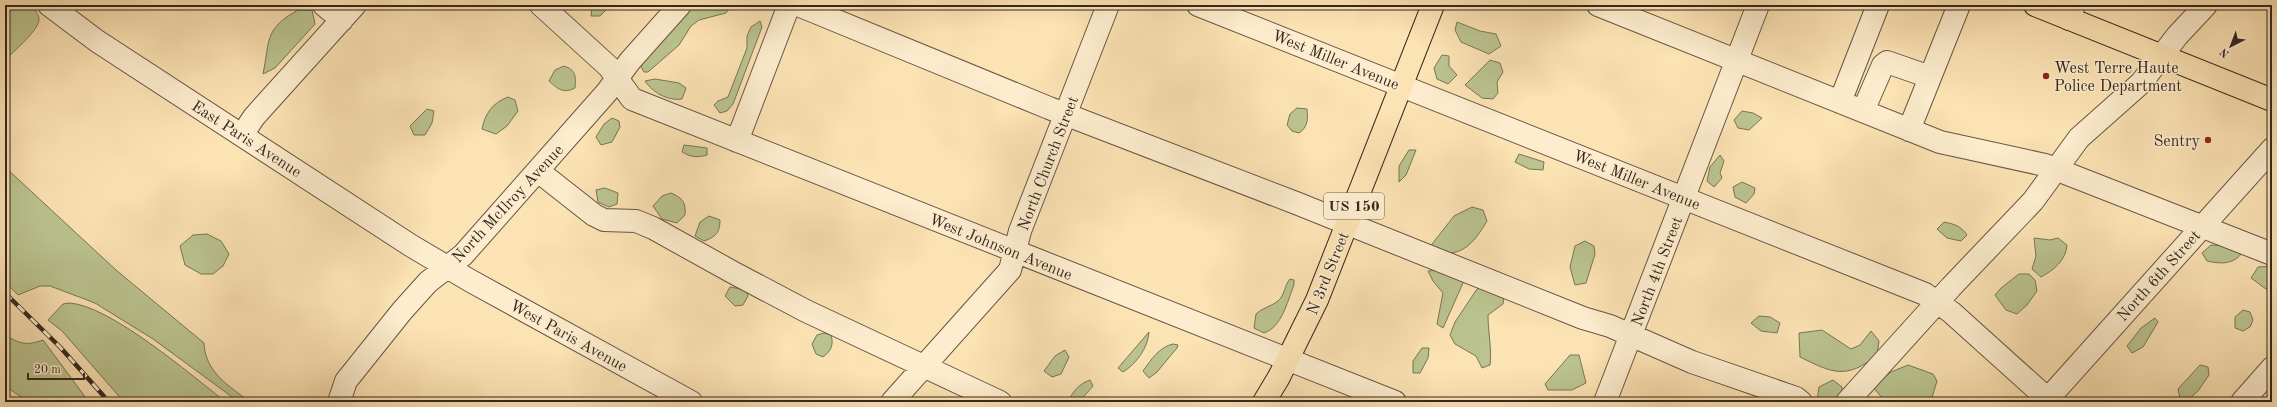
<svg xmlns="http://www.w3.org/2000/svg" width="2277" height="407" font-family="'Old Standard TT',serif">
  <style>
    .green { fill: #bbc490; stroke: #787557 }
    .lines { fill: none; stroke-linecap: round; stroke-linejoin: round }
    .minor-casing { stroke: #675544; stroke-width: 24 }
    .major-casing { stroke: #35261e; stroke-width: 24 }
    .minor { stroke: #fdedce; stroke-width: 22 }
    .major { stroke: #fce3b4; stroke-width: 22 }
    .rail-casing { stroke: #35261e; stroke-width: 4.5 }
    .rail { stroke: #fdedce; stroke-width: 3; stroke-dasharray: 9; stroke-linecap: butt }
    .poi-dot { fill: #8f2418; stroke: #fdedce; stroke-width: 1.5 }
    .labels { text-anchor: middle; stroke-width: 3; stroke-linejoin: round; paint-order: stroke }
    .shield { fill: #fdedce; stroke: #716253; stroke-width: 1 }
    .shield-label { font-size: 15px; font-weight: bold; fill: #35261e }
    .street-label { font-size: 16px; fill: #35261e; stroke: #fdedce }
    .poi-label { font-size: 16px; fill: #35261e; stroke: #fdedce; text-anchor: start }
  </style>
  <rect width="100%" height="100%" fill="#fce3b4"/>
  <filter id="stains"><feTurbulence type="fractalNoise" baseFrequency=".005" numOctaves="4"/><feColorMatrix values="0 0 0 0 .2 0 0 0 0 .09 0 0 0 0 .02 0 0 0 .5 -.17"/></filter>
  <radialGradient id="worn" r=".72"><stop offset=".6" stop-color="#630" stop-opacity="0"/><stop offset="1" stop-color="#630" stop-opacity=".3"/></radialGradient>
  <path class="green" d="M5,5h26c3,4 8,9 8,14 1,10 -26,33 -34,41z
    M592,5h19l-11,11h-9z
    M693,5h39l-6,8 -27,7 -8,6 -12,19 -31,27h-4l-4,-7z
    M298,10h14l3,14 -40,44 -12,6c7,-34 1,-45 35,-64z
    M760,21l2,6 -29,77 -6,7 -7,2 -6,-8 4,-4 10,-4 19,-49v-12l4,-9z
    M1457,22l23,9 16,3 5,12 -12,8 -28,-12 -6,-12z
    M1442,55l7,1v10l8,9 -9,9 -11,-5 -3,-11z
    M1490,60l10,3 3,9 -6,10 1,11 -5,6 -11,-1 -17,-13z
    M564,66c12,4 12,10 11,22 -12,6 -17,1 -26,-7l6,-11z
    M655,79l24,4 7,5 -4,11c-14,2 -29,-6 -37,-18z
    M508,97l7,3 3,11 -11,15 -11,8 -14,-5c3,-15 10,-26 26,-32z
    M1297,108l10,1c1,10 1,18 -8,24l-7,-2 -5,-6 3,-11z
    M427,109l7,2 -2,12 -7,12h-11l-4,-9z
    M1742,111l11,2 9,5 -13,12 -11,-2 -4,-8z
    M612,118l7,3 1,6 -8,15 -11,3 -5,-8 8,-13z
    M684,145l23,3v7c-10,3 -16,2 -25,-3z
    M1409,150h7l-10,25 -7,7v-16z
    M1519,154l25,8 -1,8 -14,-1 -14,-7z
    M1720,155l4,6 -4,12 2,5 -8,9 -7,-6 3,-14z
    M5,167l111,103 88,73c1,29 25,43 46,59h-11l-86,-63 -58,-36 -45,-17h-10l-22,9 -13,-13z
    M1742,182l13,6 -1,6 -8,9 -11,-6 -2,-10z
    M605,188l13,5 -1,11 -8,3 -11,-5 -2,-12z
    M671,193c12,5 15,10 14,22l-8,8 -15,-4 -9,-13 9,-10z
    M1472,207l11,3 4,11c-14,24 -29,41 -58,27l25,-32z
    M709,216l11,4c0,12 -4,17 -16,21l-9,-5 5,-14z
    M1944,222c10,2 17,4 23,13l-6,6 -14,-3 -10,-9z
    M207,234l14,7 8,13 -6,12 -10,8h-12l-16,-9 -5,-19 13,-11z
    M2034,238l16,2 8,-2 9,7c-1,15 -13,25 -26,32l-9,-8 4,-13z
    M1585,241l9,5 1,8 -9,29 -11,2 -5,-18 5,-21z
    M2211,245l14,1 18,6c-10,13 -22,12 -36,9l-5,-8z
    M2272,266v20l-6,3 -15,-11 7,-11z
    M1441,270l21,9 1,4 -20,45 -6,-4 6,-31 -10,-12 -5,-10z
    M2019,274h10l6,6 2,11 -10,14 -10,9 -11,-4 -11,-15 6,-7z
    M1290,279l4,1v5c-7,17 -12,42 -30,48l-10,-5 2,-14c6,-6 16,-8 22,-13 7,-6 6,-15 12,-22z
    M730,287l16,3 2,6 -5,9 -8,1 -10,-10z
    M1487,287l17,10 -1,7 -15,11c0,17 4,34 2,50l-8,3 -6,-12 -21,-12 -5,-9 5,-13 22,-33z
    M69,303c41,2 123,73 157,99h-102l-62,-71 -14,-11 15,-16z
    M2243,310l7,2 3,8 -3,7 -7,4 -8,-3v-11z
    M1759,316l11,1 10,6 -3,10 -16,-2 -10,-8z
    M2155,318l3,4 -15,25 -11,6 -5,-7 14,-18z
    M1822,330l29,19 9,-4 11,-14 8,10 -2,14c-30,25 -45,18 -77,2l-1,-24z
    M1149,332c-1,16 -13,32 -26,40l-5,-4z
    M824,333l7,2c3,10 0,16 -8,22l-7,-3 -4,-10 5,-9z
    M5,334c13,10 22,12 38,6l46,62h-60l-24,-16z
    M1173,344l5,1 -1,3 -20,24 -8,6 -6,-7c8,-11 16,-24 30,-27z
    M1422,348h7l-1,10 -8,15h-7v-12z
    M1065,350l4,7 -8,17 -9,3 -8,-6 11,-15z
    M1570,355h9l7,28 -14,7h-24l-3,-6z
    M1908,365l25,9 4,7 -6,20 -41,1 -7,-3 -10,-12 18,-15z
    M2200,365l8,2 1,8 -11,16 -9,8 -9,-1 -2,-9z
    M1090,380l3,6 -14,16h-11c5,-11 11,-18 22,-22z
    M1833,380l9,7v11l-4,4h-21l2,-15z"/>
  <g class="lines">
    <g class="minor-casing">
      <path id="minor" d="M49,5l48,36 313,204 59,35 222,122
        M324,5l18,15
        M541,5l68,62 23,32 763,303
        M798,5l251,103 247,95 287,115 27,8 82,36 104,36 5,4
        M1198,5l727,289 26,18 100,90
        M1598,5l342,137 105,23 227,89
        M2069,19l5,-14
        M1840,102l38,-97
        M1863,111l20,-46 4,-3 43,15
        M1909,130l50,-125
        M242,135l12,-18 101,-112
        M737,141l52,-136
        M538,171l56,44 10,5 32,1 17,7 81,45 72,38 194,91
        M339,402l7,-21 56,-70 26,-29 35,-27 144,-163 23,-31 50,-56
        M892,402l118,-132 10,-39 88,-226
        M1605,402l153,-397
        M1847,402l104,-115 82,-86 46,-63 62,-55 36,-47 29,-31
        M2045,402l227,-253
        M2242,402l30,-34"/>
    </g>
    <g class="major-casing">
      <path id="major" d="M2035,5l237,95
        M1264,402l15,-25 38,-77 116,-295"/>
    </g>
    <use href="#minor" class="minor"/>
    <use href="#major" class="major"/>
    <g class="rail-casing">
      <path id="rail" d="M5,293l55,54 49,55
        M5,400l3,2"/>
    </g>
    <use href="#rail" class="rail"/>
  </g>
  <g class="poi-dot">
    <circle cx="2046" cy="76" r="4"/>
    <circle cx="2208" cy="140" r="4"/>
  </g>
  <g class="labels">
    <rect class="shield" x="1324" y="193" width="60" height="26" rx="3"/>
    <g class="shield-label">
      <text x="1354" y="211">US 150</text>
    </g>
    <g class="street-label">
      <text transform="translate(1336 59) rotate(22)" y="6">West Miller Avenue</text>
      <text transform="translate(247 138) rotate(33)" y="6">East Paris Avenue</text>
      <text transform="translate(1047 163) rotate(-69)" y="6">North Church Street</text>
      <text transform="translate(1637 179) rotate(22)" y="6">West Miller Avenue</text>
      <text transform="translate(507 203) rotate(-47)" y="6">North McIlroy Avenue</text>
      <text transform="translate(1001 246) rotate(22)" y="6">West Johnson Avenue</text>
      <text transform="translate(1656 271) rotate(-69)" y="6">North 4th Street</text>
      <text transform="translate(1327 273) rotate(-68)" y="6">N 3rd Street</text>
      <text transform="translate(2158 275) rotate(-48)" y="6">North 6th Street</text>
      <text transform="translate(569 335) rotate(29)" y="6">West Paris Avenue</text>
    </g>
    <g class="poi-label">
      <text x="2054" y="73">West Terre Haute<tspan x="2054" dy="18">Police Department</tspan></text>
      <text x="2200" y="146" text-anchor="end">Sentry</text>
    </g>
  </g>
  <rect width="2277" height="407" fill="none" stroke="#fce3b4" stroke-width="20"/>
  <rect x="6" y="6" width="2265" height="395" fill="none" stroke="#35261e" stroke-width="2"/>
  <rect x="10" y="10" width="2257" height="387" fill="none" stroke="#35261e"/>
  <g transform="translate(2231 46) rotate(222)" stroke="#fdedce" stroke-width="3" paint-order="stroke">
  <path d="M0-3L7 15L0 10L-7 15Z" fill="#35261e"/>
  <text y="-6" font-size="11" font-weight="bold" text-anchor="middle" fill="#35261e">N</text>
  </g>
  <path d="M28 373v6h56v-6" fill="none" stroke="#35261e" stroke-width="2"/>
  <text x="34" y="373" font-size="12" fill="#35261e" stroke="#fdedce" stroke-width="3" paint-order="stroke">20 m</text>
  <rect width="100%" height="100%" filter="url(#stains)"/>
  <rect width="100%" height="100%" fill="url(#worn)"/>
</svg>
